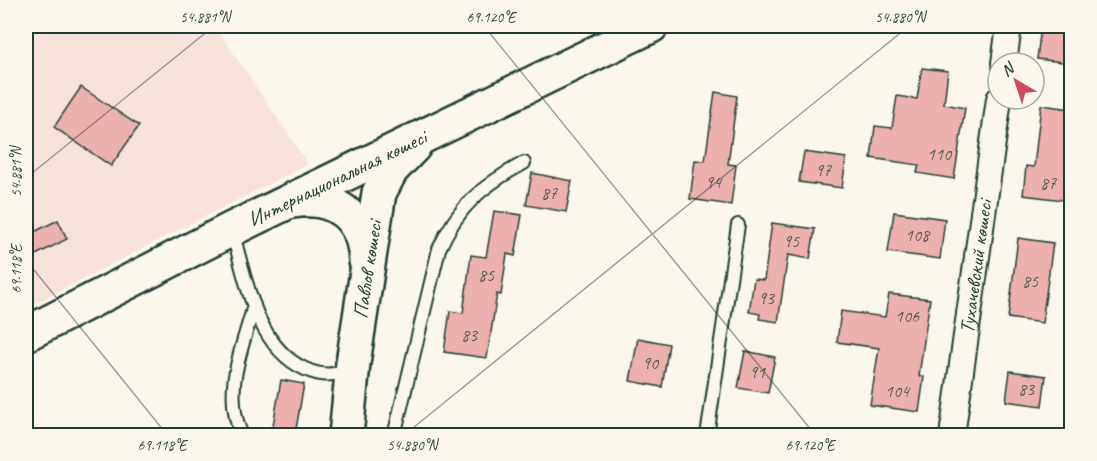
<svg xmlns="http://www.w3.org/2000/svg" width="1097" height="461" font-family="Caveat,sans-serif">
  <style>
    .built { fill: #f6e2da }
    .building { fill: #ecb1af; stroke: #1f3d34; stroke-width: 1.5 }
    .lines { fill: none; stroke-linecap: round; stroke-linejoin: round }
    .lane-casing { stroke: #1f3d34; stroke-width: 16 }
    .street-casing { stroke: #1f3d34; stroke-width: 28 }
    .secondary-casing { stroke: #1f3d34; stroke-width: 38 }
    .lane { stroke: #fbf7ec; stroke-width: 12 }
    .street { stroke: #fbf7ec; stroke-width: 24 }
    .secondary { stroke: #fbf7ec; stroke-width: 33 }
    .ticks { fill: none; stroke: #1f3d34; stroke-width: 1.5; stroke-opacity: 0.45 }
    .labels { text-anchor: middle; stroke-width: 6; stroke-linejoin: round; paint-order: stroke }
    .number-label { font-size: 18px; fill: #525a53 }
    .street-label { font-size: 21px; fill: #1f3d34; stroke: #fbf7ec }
    .neatline { fill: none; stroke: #1f3d34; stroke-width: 2 }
    .ticks-label { font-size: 15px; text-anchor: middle; fill: #1f3d34 }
  </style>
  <rect width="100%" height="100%" fill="#fbf7ec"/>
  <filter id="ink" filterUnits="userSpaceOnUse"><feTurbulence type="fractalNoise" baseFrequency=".0167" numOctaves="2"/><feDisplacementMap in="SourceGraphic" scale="12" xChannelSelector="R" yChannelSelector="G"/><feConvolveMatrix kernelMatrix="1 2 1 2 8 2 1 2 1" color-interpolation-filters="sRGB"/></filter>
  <g filter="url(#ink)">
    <path class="built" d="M26,26h189l93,138 -282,144z"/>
    <path class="building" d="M1041,26l30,4v33l-34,-4z
      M922,68l26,3 -4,33 21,4 -11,71 -37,-6 2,-8 -48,-7 4,-32 17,2 5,-32 20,3z
      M81,87l58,39 -28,40 -57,-39z
      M715,92l22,4 -9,68 8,1 -5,40 -41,-6 5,-39 10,1z
      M1041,105l30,4v92l-48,-6 3,-29 8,1z
      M804,152l42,6 -4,30 -43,-6z
      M532,173l40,8 -6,31 -40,-7z
      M494,211l28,4 -7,41 -8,-2 -6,41 -4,-1 -10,64 -43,-6 6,-41 13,2 8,-58 15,2z
      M894,212l51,7 -5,40 -52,-7z
      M58,220l9,19 -41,21v-24z
      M772,223l43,6 -5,30 -22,-4 -10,67 -19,-3 1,-5 -11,-2 5,-33 10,1z
      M1018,238l35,5 -11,80 -34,-5z
      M889,294l41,5 -11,77 5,1 -5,35 -49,-7 9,-57 -42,-6 4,-31 44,6z
      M638,338l31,6 -7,43 -32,-6z
      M745,351l30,6 -7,36 -30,-5z
      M1010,371l36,5 -4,30 -36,-5z
      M281,380l23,4 -9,51 -23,-4z"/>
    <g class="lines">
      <g class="lane-casing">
        <path id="lane" d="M232,231c14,47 23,115 73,138 15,7 30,8 44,-1
          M242,436c-20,-46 0,-86 12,-131
          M394,436l45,-187c19,-43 44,-64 85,-86
          M707,436l31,-211"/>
      </g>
      <g class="street-casing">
        <g id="street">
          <path d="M1004,63l5,-37"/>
          <path id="s1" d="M952,436l47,-337"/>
        </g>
      </g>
      <g class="secondary-casing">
        <g id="secondary">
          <path d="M293,201c43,-7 71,17 73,60"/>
          <path id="s2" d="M26,334l206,-105 419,-203"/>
          <path id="s3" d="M346,436l7,-73 26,-170 12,-23 23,-24"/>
        </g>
      </g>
      <use href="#lane" class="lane"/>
      <use href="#street" class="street"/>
      <use href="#secondary" class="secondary"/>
    </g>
  </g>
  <path class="ticks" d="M484,26l332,410M26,178l188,-152M26,260l142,176M403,436l506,-410"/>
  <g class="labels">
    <g class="number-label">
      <text x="939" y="160">110</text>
      <text x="823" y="176">97</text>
      <text x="713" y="188">94</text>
      <text x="1048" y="189">87</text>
      <text x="549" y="199">87</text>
      <text x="917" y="241">108</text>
      <text x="791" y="247">95</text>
      <text x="486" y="281">85</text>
      <text x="1030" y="287">85</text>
      <text x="766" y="304">93</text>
      <text x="907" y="322">106</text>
      <text x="469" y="341">83</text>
      <text x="650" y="369">90</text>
      <text x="757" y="378">91</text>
      <text x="1026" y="395">83</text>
      <text x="897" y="397">104</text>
    </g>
    <g class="street-label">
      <text dy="7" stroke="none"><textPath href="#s2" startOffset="348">Интернациональная көшесі</textPath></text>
      <text dy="7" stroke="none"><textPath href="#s1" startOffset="171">Тухачевский көшесі</textPath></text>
      <text dy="7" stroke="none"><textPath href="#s3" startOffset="168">Павлов көшесі</textPath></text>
    </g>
  </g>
  <rect width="1097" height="461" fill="none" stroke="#fbf7ec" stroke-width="66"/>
  <g transform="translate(1016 81) rotate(321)"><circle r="28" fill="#fbf7ec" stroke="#a3ada2" stroke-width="1.5"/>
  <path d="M0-4.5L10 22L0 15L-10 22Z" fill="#d1495b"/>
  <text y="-9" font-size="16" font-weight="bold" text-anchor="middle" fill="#1f3d34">N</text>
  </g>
  <rect x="33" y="33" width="1031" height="395" class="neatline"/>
  <g class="ticks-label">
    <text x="205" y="22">54.881°N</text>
    <text x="491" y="22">69.120°E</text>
    <text x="900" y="22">54.880°N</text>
    <text transform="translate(16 172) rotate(-90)" y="5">54.881°N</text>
    <text transform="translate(16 269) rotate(-90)" y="5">69.118°E</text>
    <text x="162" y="450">69.118°E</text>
    <text x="412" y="450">54.880°N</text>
    <text x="810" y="450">69.120°E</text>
  </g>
</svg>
